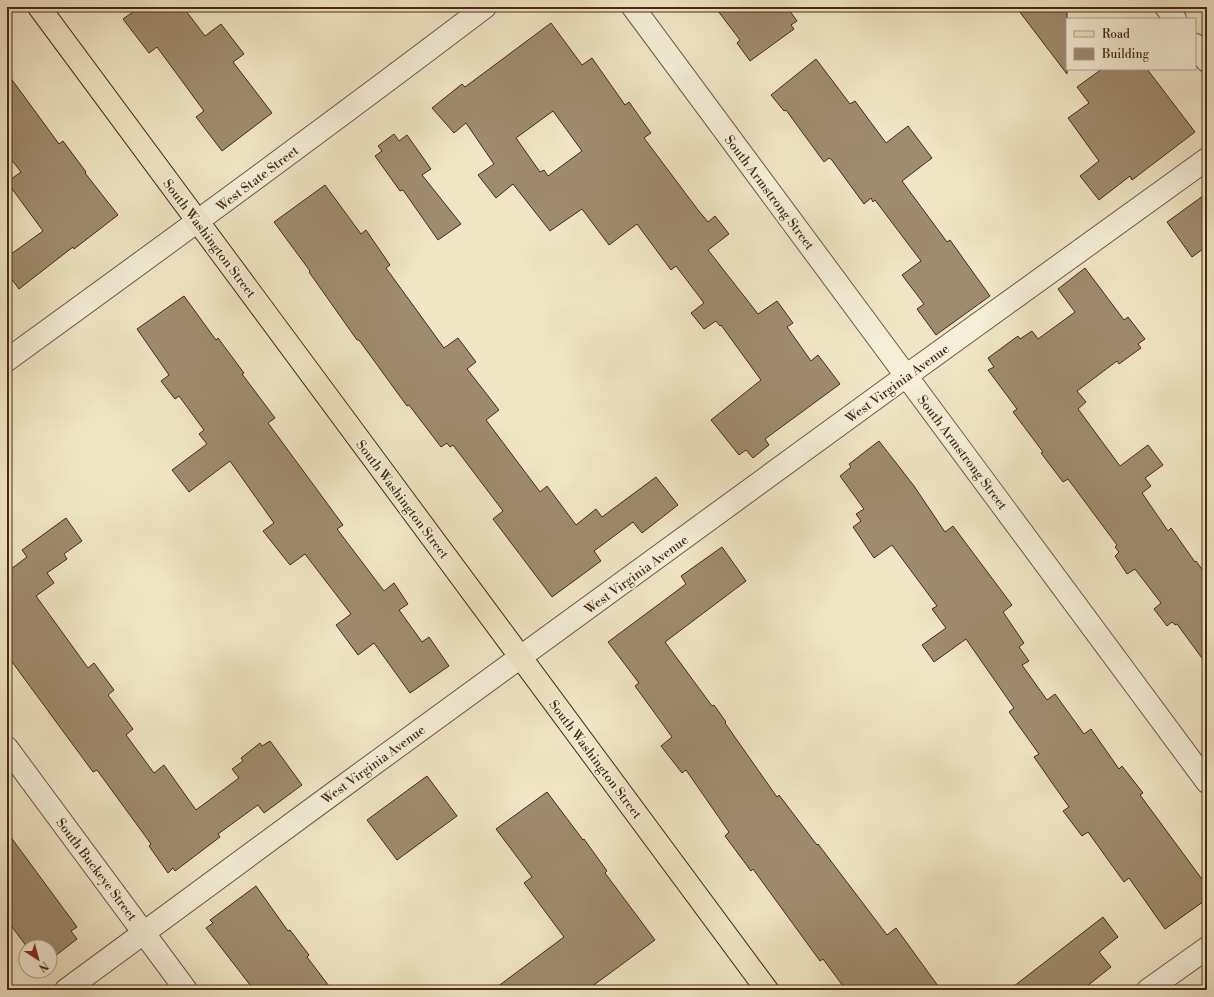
<svg xmlns="http://www.w3.org/2000/svg" width="1214" height="997" font-family="'Libre Bodoni',serif">
  <style>
    .building { fill: #9f8b70; stroke: #482913; fill-rule: evenodd }
    .lines { fill: none; stroke-linecap: round; stroke-linejoin: round }
    .minor-casing { stroke: #725840; stroke-width: 24 }
    .major-casing { stroke: #482913; stroke-width: 24 }
    .minor { stroke: #f5efd9; stroke-width: 22 }
    .major { stroke: #f0e6c5; stroke-width: 22 }
    .labels { text-anchor: middle; stroke-width: 3.5; stroke-linejoin: round; paint-order: stroke }
    .street-label { font-size: 13px; fill: #482913; stroke: #f5efd9 }
  </style>
  <rect width="100%" height="100%" fill="#f0e6c5"/>
  <filter id="stains"><feTurbulence type="fractalNoise" baseFrequency=".005" numOctaves="4"/><feColorMatrix values="0 0 0 0 .2 0 0 0 0 .09 0 0 0 0 .02 0 0 0 .5 -.17"/></filter>
  <radialGradient id="worn" r=".72"><stop offset=".6" stop-color="#630" stop-opacity="0"/><stop offset="1" stop-color="#630" stop-opacity=".3"/></radialGradient>
  <path class="building" d="M140,7h43l22,29 16,-12 23,30 -11,8 39,51 -50,38 -26,-34 8,-6 -47,-64 -8,6 -26,-34z
    M715,7h72l10,14 -6,4 3,4 -44,32 -13,-18 3,-3z
    M1016,7h51v67z
    M551,23l31,42 10,-7 33,47 4,-3 22,31 -7,5 54,72 10,12 7,-6 14,18 -21,16 50,64 19,-13 16,22 -6,4 24,34 7,-6 22,29 -75,55 4,6 -16,13 -7,-8 -7,5 -28,-35 50,-40 -40,-55 -1,1 -4,-5 -12,8 -13,-16 13,-10 -28,-37 -5,4 -34,-46 -28,21 -27,-36 -32,22 -37,-47 -17,14 -18,-23 16,-11 -28,-41 -12,10 -22,-25 30,-24 3,3zM553,111l29,40 -34,25 -4,-6 -4,2 -24,-34z
    M816,59l34,45 5,-3 31,42 22,-17 24,32 -30,23 45,61 3,-2 40,56 -54,39 -19,-26 7,-5 -22,-29 19,-14 -46,-61 -2,2 -2,-4 -7,6 -33,-45 -2,-1 -5,4 -38,-52 -2,1 -13,-16z
    M1102,69h45l48,63 -63,48 -2,-4 -31,24 -19,-24 19,-15 -31,-43 21,-15 -12,-16z
    M7,73l52,71 4,-3 23,31 -1,1 33,42 -44,34 -1,-2 -54,42 -12,-16v-16l36,-26 -36,-49 14,-10 -14,-18z
    M394,134l5,7 8,-6 24,34 -9,6 39,49 -23,16 -35,-50 -3,1 -25,-35 7,-5 -4,-5z
    M325,185l36,49 5,-4 24,35 -4,3 58,80 14,-10 18,24 -9,7 32,41 -13,10 54,72 7,-6 29,39 20,-16 6,8 54,-40 22,28 -36,28 -9,-11 -39,29 7,10 -49,36 -59,-78 10,-8 -50,-66 -3,2 -3,-4 -6,4 -32,-42 -2,1 -48,-66h-2l-48,-68 1,-1 -36,-49z
    M1207,193v53l-15,11 -25,-35z
    M1085,268l39,52 4,-3 17,22 -7,5 3,4 -22,16 -2,-3 -40,30 9,11 -8,7 42,57 28,-21 15,20 -18,13 6,8 -9,7 26,38 3,-3 24,34 1,-1 11,15v89l-30,-41 -2,1 -3,-3 -5,4 -13,-17 7,-6 -26,-34 -8,5 -12,-18 4,-4 -4,-5 2,-2 -49,-66 -5,3 -22,-29 2,-1 -30,-40 4,-3 -29,-39 6,-3 -6,-9 30,-22 2,3 12,-8 6,8 37,-27 -17,-23z
    M184,296l32,44 2,-2 26,35 -2,1 33,44 -7,5 75,102 -6,4 47,62 10,-8 14,21 -9,6 23,32 7,-5 20,29 -39,27 -36,-50 -16,12 -22,-30 15,-11 -46,-60 -15,11 -27,-34 11,-8 -44,-62 -41,31 -17,-22 35,-26 -8,-10 5,-4 -25,-34 -4,3 -14,-18 8,-6 -32,-46z
    M879,441l35,45 31,46 8,-6 59,79 -9,7 21,31 -5,4 10,14 -7,4 25,35 8,-6 29,40 7,-5 28,40 3,-3 21,27 -3,2 67,91v13l-42,30 -36,-51 -5,4 -36,-50 -6,4 -19,-25 6,-4 -35,-50 5,-3 -30,-42 5,-4 -48,-69 -32,23 -12,-17 24,-17 -14,-19 5,-3 -45,-61 -18,13 -21,-31 8,-6 -5,-7 8,-5 -24,-33 11,-9 -2,-3z
    M66,518l16,23 -18,13 3,5 -20,14 7,10 -18,13 52,72 6,-5 20,27 -6,5 25,34 -7,6 28,38 10,-8 32,45 43,-32 -7,-9 11,-8 -2,-3 19,-15 2,3 8,-5 32,44 -38,28 -6,-8 -40,29 2,3 -45,34 -2,-3 -5,5 -19,-27 2,-2 -54,-74 -4,2 -86,-117v-83l20,-15 -5,-7z
    M722,547l24,34 -81,61 47,64 2,-1 12,17 -1,1 52,74 2,-2 38,50 1,-1 69,91 9,-7 45,62h-95l-23,-31 -3,2 -67,-92 -2,2 -26,-35 4,-4 -43,-62 -4,3 -21,-27 11,-9 -37,-51 4,-3 -31,-41 78,-58 -5,-8z
    M427,776l30,40 -60,44 -30,-40z
    M547,792l36,48 1,-1 23,32 -2,2 50,67 -68,50h-94l71,-53 -40,-54 8,-6 -36,-48z
    M7,832l70,95 -6,4 6,8 -27,21v-13h-23l-20,-27z
    M256,886l32,45 2,-1 19,25 -2,2 25,33h-78l-48,-62 7,-5 -3,-3z
    M1103,917l15,20 -19,15 12,15 -29,23h-73z"/>
  <g class="lines">
    <g class="minor-casing">
      <path id="minor" d="M633,7l574,775
        M1166,7l9,12
        M1195,45l12,16
        M7,360c160,-116 320,-233 478,-353
        M7,748l179,242
        M66,990l261,-192 579,-422 301,-217
        M1148,990l59,-42"/>
    </g>
    <g class="major-casing">
      <path id="major" d="M39,7l728,983"/>
    </g>
    <use href="#minor" class="minor"/>
    <use href="#major" class="major"/>
  </g>
  <g class="labels">
    <g class="street-label">
      <text transform="translate(257 178) rotate(-37)" y="5">West State Street</text>
      <text transform="translate(770 192) rotate(53)" y="5">South Armstrong Street</text>
      <text transform="translate(210 238) rotate(53)" y="5">South Washington Street</text>
      <text transform="translate(897 383) rotate(-36)" y="5">West Virginia Avenue</text>
      <text transform="translate(963 452) rotate(53)" y="5">South Armstrong Street</text>
      <text transform="translate(403 499) rotate(53)" y="5">South Washington Street</text>
      <text transform="translate(636 574) rotate(-36)" y="5">West Virginia Avenue</text>
      <text transform="translate(596 759) rotate(53)" y="5">South Washington Street</text>
      <text transform="translate(373 764) rotate(-36)" y="5">West Virginia Avenue</text>
      <text transform="translate(97 869) rotate(53)" y="5">South Buckeye Street</text>
    </g>
  </g>
  <rect width="1214" height="997" fill="none" stroke="#f0e6c5" stroke-width="24"/>
  <rect x="8" y="8" width="1198" height="981" fill="none" stroke="#482913" stroke-width="2"/>
  <rect x="12" y="12" width="1190" height="973" fill="none" stroke="#482913"/>
  <rect x="1066" y="18" width="130" height="52" fill="#f5efd9" stroke="#b0a08a"/>
  <rect x="1074" y="31" width="20" height="6" fill="#f0e6c5" stroke="#b0a08a"/>
  <text x="1102" y="38" font-size="12" fill="#482913">Road</text>
  <rect x="1074" y="48" width="20" height="12" fill="#9f8b70" stroke="#b0a08a"/>
  <text x="1102" y="58" font-size="12" fill="#482913">Building</text>
  <g transform="translate(38 959) rotate(144)"><circle r="19" fill="#f5efd9" stroke="#b0a08a"/>
  <path d="M0-3L7 15L0 10L-7 15Z" fill="#8f2418"/>
  <text y="-6" font-size="11" font-weight="bold" text-anchor="middle" fill="#482913">N</text>
  </g>
  <rect width="100%" height="100%" filter="url(#stains)"/>
  <rect width="100%" height="100%" fill="url(#worn)"/>
</svg>
